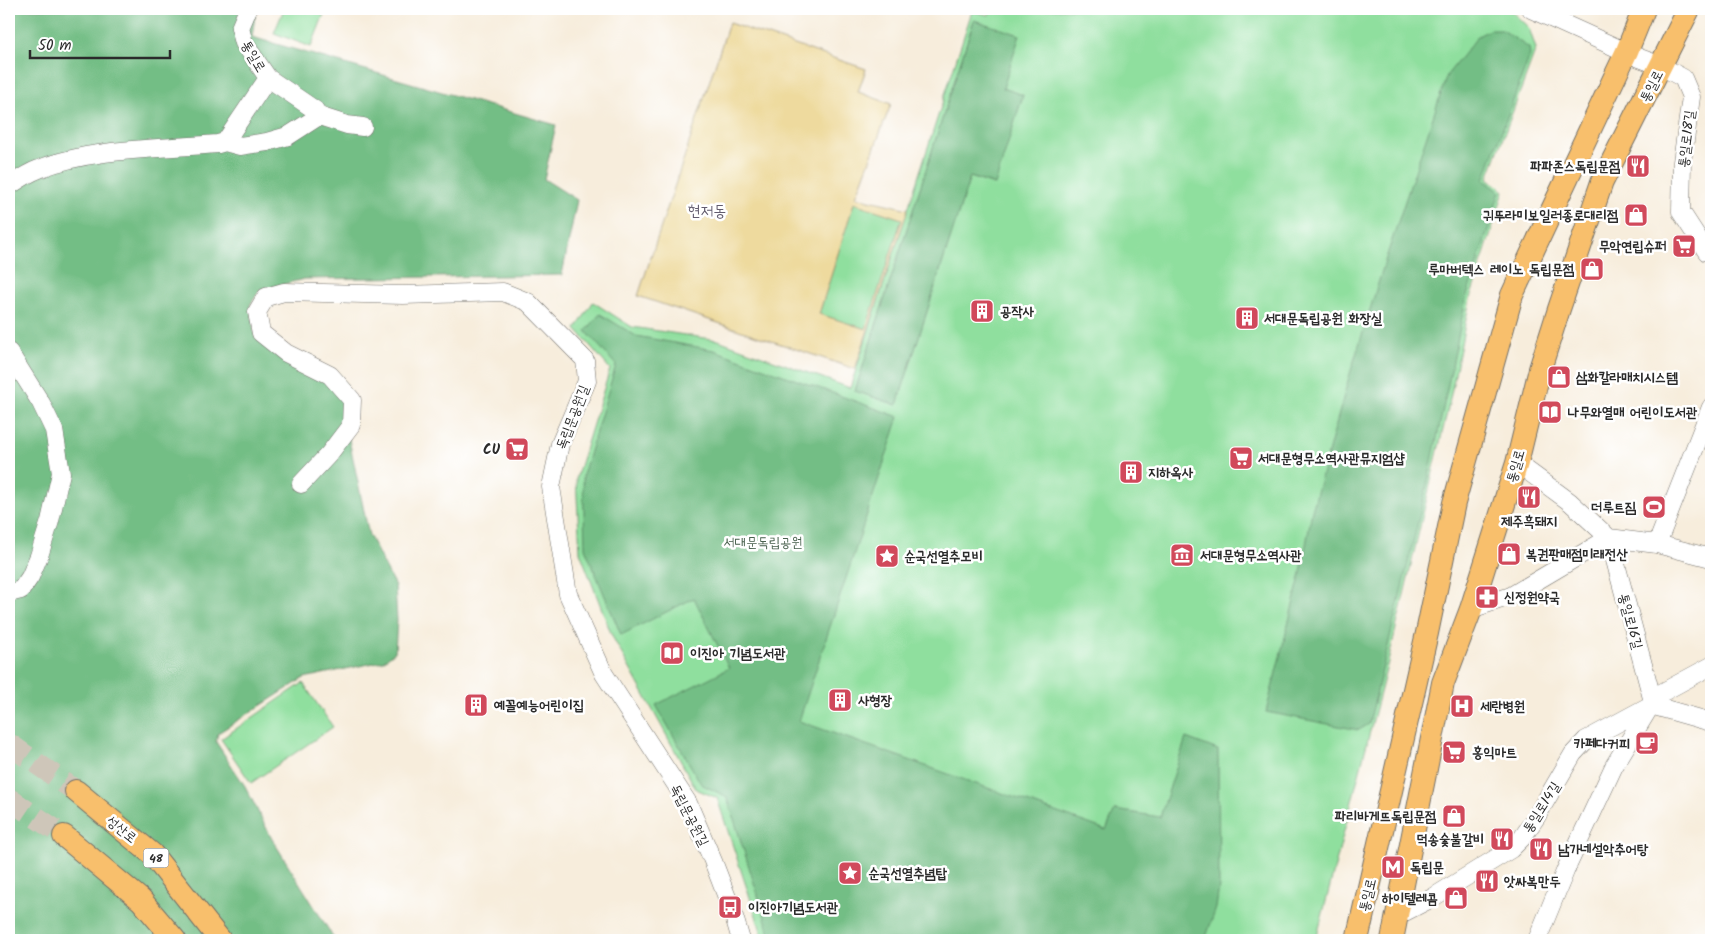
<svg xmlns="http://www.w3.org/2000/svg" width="1720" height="949" font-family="Kalam,'Poor Story',sans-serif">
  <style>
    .green { fill: #8fdf9e; stroke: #5d8564; fill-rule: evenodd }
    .forest { fill: #73be85; stroke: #4f7458 }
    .sand { fill: #eeda9e; stroke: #8c8264; fill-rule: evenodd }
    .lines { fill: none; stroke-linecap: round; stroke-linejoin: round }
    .major-tunnel { stroke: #cec6b9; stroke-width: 22; stroke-dasharray: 22 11; stroke-linecap: butt }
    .minor-casing { stroke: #726f69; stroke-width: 19 }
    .major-casing { stroke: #726f69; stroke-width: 24 }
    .minor { stroke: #fff; stroke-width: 18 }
    .major { stroke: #f8bf6c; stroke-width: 22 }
    .labels { text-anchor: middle; stroke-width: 5; stroke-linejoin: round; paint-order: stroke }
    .shield { fill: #fff; stroke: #6b6b6b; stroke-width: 1 }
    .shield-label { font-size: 12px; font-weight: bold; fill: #2b2b2b }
    .street-label { font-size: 14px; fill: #2b2b2b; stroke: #fff }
    .poi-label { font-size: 14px; font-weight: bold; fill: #2b2b2b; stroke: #fff; text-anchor: start }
    .park-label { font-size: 14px; fill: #49614e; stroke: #fff }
    .quarter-label { font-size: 16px; fill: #625c6e; stroke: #fff }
  </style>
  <rect width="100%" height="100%" fill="#fff"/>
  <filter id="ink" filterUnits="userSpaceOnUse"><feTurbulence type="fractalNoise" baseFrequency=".02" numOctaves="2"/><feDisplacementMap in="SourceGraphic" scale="10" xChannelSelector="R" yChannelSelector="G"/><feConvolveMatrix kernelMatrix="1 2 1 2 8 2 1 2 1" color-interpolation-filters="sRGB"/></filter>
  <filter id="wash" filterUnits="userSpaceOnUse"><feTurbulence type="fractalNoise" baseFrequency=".0096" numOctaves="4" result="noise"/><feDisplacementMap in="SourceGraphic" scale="20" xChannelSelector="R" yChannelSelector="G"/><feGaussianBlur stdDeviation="1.12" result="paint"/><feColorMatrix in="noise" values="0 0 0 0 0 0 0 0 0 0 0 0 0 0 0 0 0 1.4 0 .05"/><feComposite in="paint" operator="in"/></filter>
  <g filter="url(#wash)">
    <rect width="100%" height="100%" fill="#f7eddc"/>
    <path class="green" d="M284,9h42l-15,38 -37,-14z
      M991,9h518l20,19 7,21 -48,129 16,13 -34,108 -21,105 -61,258 -72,278h-552l-47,-142 -21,-9 -84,-153 -32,-84 -4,-73 34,-110 -34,-40 17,-27 39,25 86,13 132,48 122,-377 17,4zM974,20l29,69 20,6 -29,90 -24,-8 -73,228 -42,-14z
      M854,203l48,16 -36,110 -47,-15z
      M303,683l30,44 -82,56 -30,-44z"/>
    <path class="forest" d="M9,9h247l-4,28 304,88 -12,54 33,21 -15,75 -258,4 -44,11 -10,15 5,32 71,42 18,22 2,24 23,110 26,51 2,34 -2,32 -12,9 -79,17 -86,55 -2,9 29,44 27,53 63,101h-326z
      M974,20l46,15 -17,53 20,7 -28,90 -25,-8 -73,228 -42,-14z
      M1489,30h13l27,18 1,7 -46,125 16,12 -34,107 -38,182 -59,243 -10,6 -93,-18 35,-139 11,-62 37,-134 37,-119 61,-183 31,-39z
      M600,314l36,22 78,14 185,67 -100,304 307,109 9,-20 45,7 26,-79 32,12 1,136 -3,22 -11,32h-433l-45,-143 -26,-13 -45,-79 73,-37 -35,-70 -73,37 -36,-87 -2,-73 33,-110 -30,-34z"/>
    <path class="sand" d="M729,23l137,46 -8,23 33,12 -35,93 52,12 -53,160 -217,-73zM854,203l48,16 -36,110 -47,-15z"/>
  </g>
  <g filter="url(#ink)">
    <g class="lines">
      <path class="major-tunnel" d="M9,744l67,47
        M9,799l55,37"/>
      <g class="minor-casing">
        <path id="minor" d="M1531,9l106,48 24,9 22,12 8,19 -9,65 -1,50 26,40 4,1
          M319,116l28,9 16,2
          M225,142l15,4 27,-4 21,-6 31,-20 -4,-6 -47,-32
          M9,186c9,-6 19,-13 30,-17 52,-21 122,-20 179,-25l7,-2 43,-64 -24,-35 -4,-15 8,-19
          M9,352l32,51 13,27 7,43 -11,48 -11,35 -9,21 -9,13 -12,3
          M1517,463l53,39 39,36 48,6 54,14
          M301,484l28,-30 22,-29 1,-25 -22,-25 -44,-22 -25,-20 -4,-21 9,-15 18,-5 119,3 100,-3 25,10 57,58 2,21 -27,63 -9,43 17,107 36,80 84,129 25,58 20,52 8,27
          M1657,544l54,-137
          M1471,609l40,-13 98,-58 43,160 -1,7 -37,61 -48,103 -29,71
          M1652,698l59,-32
          M1397,916l35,-18 79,-49 11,-11 13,-19 38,-65 13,-14 65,-35 60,17"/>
      </g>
      <g class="major-casing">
        <path id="major" d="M76,791l76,63 68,86
          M64,836l77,64 34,40
          M1357,940l70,-307 27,-130 58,-208 115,-244 17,-42
          M1392,940l51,-257 28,-74 46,-146 23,-94 19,-60 43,-127 87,-173"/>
      </g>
      <use href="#minor" class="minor"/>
      <use href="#major" class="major"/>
    </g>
  </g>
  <defs>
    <g id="restaurant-square" transform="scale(1.25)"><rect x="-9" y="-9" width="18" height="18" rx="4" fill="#d1495b" stroke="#fff"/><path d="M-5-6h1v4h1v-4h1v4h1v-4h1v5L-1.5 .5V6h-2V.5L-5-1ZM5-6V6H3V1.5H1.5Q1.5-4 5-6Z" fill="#fff"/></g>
    <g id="shop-square" transform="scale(1.25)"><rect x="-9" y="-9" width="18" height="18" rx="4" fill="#d1495b" stroke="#fff"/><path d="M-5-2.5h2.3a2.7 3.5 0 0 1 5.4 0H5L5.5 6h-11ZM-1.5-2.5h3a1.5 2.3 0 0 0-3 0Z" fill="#fff"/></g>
    <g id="supermarket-square" transform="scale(1.25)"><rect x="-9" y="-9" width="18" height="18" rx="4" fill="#d1495b" stroke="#fff"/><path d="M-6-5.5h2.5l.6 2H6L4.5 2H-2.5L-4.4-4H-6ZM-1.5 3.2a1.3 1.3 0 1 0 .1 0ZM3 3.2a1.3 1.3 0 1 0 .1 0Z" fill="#fff"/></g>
    <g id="building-square" transform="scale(1.25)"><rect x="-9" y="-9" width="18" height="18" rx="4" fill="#d1495b" stroke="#fff"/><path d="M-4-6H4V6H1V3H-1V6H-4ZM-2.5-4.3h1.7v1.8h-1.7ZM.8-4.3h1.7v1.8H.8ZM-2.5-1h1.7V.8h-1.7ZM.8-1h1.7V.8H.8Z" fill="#fff"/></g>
    <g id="library-square" transform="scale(1.25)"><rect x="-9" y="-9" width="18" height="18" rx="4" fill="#d1495b" stroke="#fff"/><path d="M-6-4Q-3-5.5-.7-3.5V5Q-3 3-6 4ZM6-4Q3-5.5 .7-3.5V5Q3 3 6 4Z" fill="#fff"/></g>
    <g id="stadium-square" transform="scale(1.25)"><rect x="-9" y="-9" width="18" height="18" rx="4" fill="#d1495b" stroke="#fff"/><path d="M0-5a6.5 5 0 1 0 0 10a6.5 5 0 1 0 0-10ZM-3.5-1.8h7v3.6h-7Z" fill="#fff"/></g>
    <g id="museum-square" transform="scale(1.25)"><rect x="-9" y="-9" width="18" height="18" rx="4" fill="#d1495b" stroke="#fff"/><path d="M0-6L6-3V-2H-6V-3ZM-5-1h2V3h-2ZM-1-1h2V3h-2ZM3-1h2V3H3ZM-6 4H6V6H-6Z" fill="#fff"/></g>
    <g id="sight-square" transform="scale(1.25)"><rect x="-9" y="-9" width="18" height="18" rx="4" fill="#d1495b" stroke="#fff"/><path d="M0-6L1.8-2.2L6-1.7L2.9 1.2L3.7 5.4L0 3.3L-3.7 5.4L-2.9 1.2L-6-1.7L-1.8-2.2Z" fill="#fff"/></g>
    <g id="pharmacy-square" transform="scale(1.25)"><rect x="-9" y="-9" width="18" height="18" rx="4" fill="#d1495b" stroke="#fff"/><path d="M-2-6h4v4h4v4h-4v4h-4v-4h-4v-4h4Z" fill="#fff"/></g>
    <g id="hospital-square" transform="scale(1.25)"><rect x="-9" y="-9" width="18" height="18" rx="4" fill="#d1495b" stroke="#fff"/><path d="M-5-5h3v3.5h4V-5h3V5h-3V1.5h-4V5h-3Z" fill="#fff"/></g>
    <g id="cafe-square" transform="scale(1.25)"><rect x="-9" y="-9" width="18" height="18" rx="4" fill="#d1495b" stroke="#fff"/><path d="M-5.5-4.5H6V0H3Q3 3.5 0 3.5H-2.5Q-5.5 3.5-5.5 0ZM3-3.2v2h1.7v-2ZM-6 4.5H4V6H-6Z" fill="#fff"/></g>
    <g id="metro-square" transform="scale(1.25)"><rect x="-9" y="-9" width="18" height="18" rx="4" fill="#d1495b" stroke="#fff"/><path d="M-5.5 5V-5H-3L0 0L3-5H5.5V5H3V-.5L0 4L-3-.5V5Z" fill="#fff"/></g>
    <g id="bus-square" transform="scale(1.25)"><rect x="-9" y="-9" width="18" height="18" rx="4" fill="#d1495b" stroke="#fff"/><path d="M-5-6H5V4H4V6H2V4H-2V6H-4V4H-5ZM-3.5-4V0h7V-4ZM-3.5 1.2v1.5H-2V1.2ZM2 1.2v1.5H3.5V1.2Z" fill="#fff"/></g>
  </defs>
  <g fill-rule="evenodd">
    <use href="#restaurant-square" x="1638" y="166"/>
    <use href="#shop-square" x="1636" y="215"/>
    <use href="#supermarket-square" x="1684" y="246"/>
    <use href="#shop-square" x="1592" y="269"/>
    <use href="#building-square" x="982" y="311"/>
    <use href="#building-square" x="1247" y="318"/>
    <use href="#shop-square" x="1559" y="377"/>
    <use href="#library-square" x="1550" y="412"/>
    <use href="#supermarket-square" x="517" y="449"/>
    <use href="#supermarket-square" x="1241" y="458"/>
    <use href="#building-square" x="1131" y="472"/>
    <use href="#restaurant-square" x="1529" y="497"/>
    <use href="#stadium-square" x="1654" y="507"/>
    <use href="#shop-square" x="1509" y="554"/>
    <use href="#museum-square" x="1182" y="555"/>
    <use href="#sight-square" x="887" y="556"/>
    <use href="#pharmacy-square" x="1487" y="597"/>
    <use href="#library-square" x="672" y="653"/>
    <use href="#building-square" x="840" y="700"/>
    <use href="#building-square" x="476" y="705"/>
    <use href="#hospital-square" x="1462" y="706"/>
    <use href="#cafe-square" x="1647" y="743"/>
    <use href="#supermarket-square" x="1454" y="752"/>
    <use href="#shop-square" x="1454" y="816"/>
    <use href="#restaurant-square" x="1502" y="839"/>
    <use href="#restaurant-square" x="1541" y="849"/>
    <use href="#metro-square" x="1393" y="867"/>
    <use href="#sight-square" x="850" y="873"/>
    <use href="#restaurant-square" x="1487" y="881"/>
    <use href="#shop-square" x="1456" y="898"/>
    <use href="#bus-square" x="730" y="907"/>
  </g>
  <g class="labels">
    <rect class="shield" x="143.5" y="848.5" width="25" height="19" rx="4"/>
    <g class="shield-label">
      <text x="156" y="862">48</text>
    </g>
    <g class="street-label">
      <text transform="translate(254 56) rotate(59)" y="5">통일로</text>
      <text transform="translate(1651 86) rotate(-63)" y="5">통일로</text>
      <text transform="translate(1686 139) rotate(-83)" y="5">통일로18길</text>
      <text transform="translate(572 417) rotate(-69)" y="5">독립문공원길</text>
      <text transform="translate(1515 466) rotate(-74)" y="5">통일로</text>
      <text transform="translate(1631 621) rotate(75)" y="5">통일로16길</text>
      <text transform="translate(1541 807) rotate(-58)" y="5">통일로14길</text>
      <text transform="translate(690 815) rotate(63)" y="5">독립문공원길</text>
      <text transform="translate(122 829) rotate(39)" y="5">성산로</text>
      <text transform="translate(1367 895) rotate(-77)" y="5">통일로</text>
    </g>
    <g class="poi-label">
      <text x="1620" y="171" text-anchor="end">파파존스독립문점</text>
      <text x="1618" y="220" text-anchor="end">귀뚜라미보일러종로대리점</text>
      <text x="1666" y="251" text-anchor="end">무악연립슈퍼</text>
      <text x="1574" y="274" text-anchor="end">루마버텍스 레이노 독립문점</text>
      <text x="1000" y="316">공작사</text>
      <text x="1264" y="323">서대문독립공원 화장실</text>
      <text x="1576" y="382">삼화칼라매치시스템</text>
      <text x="1568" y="417">나무와열매 어린이도서관</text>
      <text x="500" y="454" text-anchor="end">CU</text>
      <text x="1258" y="463">서대문형무소역사관뮤지엄샵</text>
      <text x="1148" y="477">지하옥사</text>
      <text x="1636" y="512" text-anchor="end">더루트짐</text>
      <text x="1529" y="526" text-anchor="middle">제주흑돼지</text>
      <text x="1526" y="559">복권판매점미래전산</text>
      <text x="1200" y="560">서대문형무소역사관</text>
      <text x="904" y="561">순국선열추모비</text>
      <text x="1504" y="602">신정원약국</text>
      <text x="690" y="658">이진아 기념도서관</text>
      <text x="858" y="705">사형장</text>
      <text x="494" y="710">예꼴예능어린이집</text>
      <text x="1480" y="711">세란병원</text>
      <text x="1630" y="748" text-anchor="end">카페다커피</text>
      <text x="1472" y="757">홍익마트</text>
      <text x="1436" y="821" text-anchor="end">파리바게뜨독립문점</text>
      <text x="1484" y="844" text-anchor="end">덕송숯불갈비</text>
      <text x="1558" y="854">남가네설악추어탕</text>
      <text x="1410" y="872">독립문</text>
      <text x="868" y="878">순국선열추념탑</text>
      <text x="1504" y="886">앗싸복만두</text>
      <text x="1438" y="903" text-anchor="end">하이텔레콤</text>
      <text x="748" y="912">이진아기념도서관</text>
    </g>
    <g class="park-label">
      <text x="763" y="547">서대문독립공원</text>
    </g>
    <g class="quarter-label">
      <text x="707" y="216">현저동</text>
    </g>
  </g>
  <rect width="1720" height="949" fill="none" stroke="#fff" stroke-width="30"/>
  <path d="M30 50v8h140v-8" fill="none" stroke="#2b2b2b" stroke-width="2.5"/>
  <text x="38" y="50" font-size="15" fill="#2b2b2b" stroke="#ffffff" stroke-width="4" paint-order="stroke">50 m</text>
</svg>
